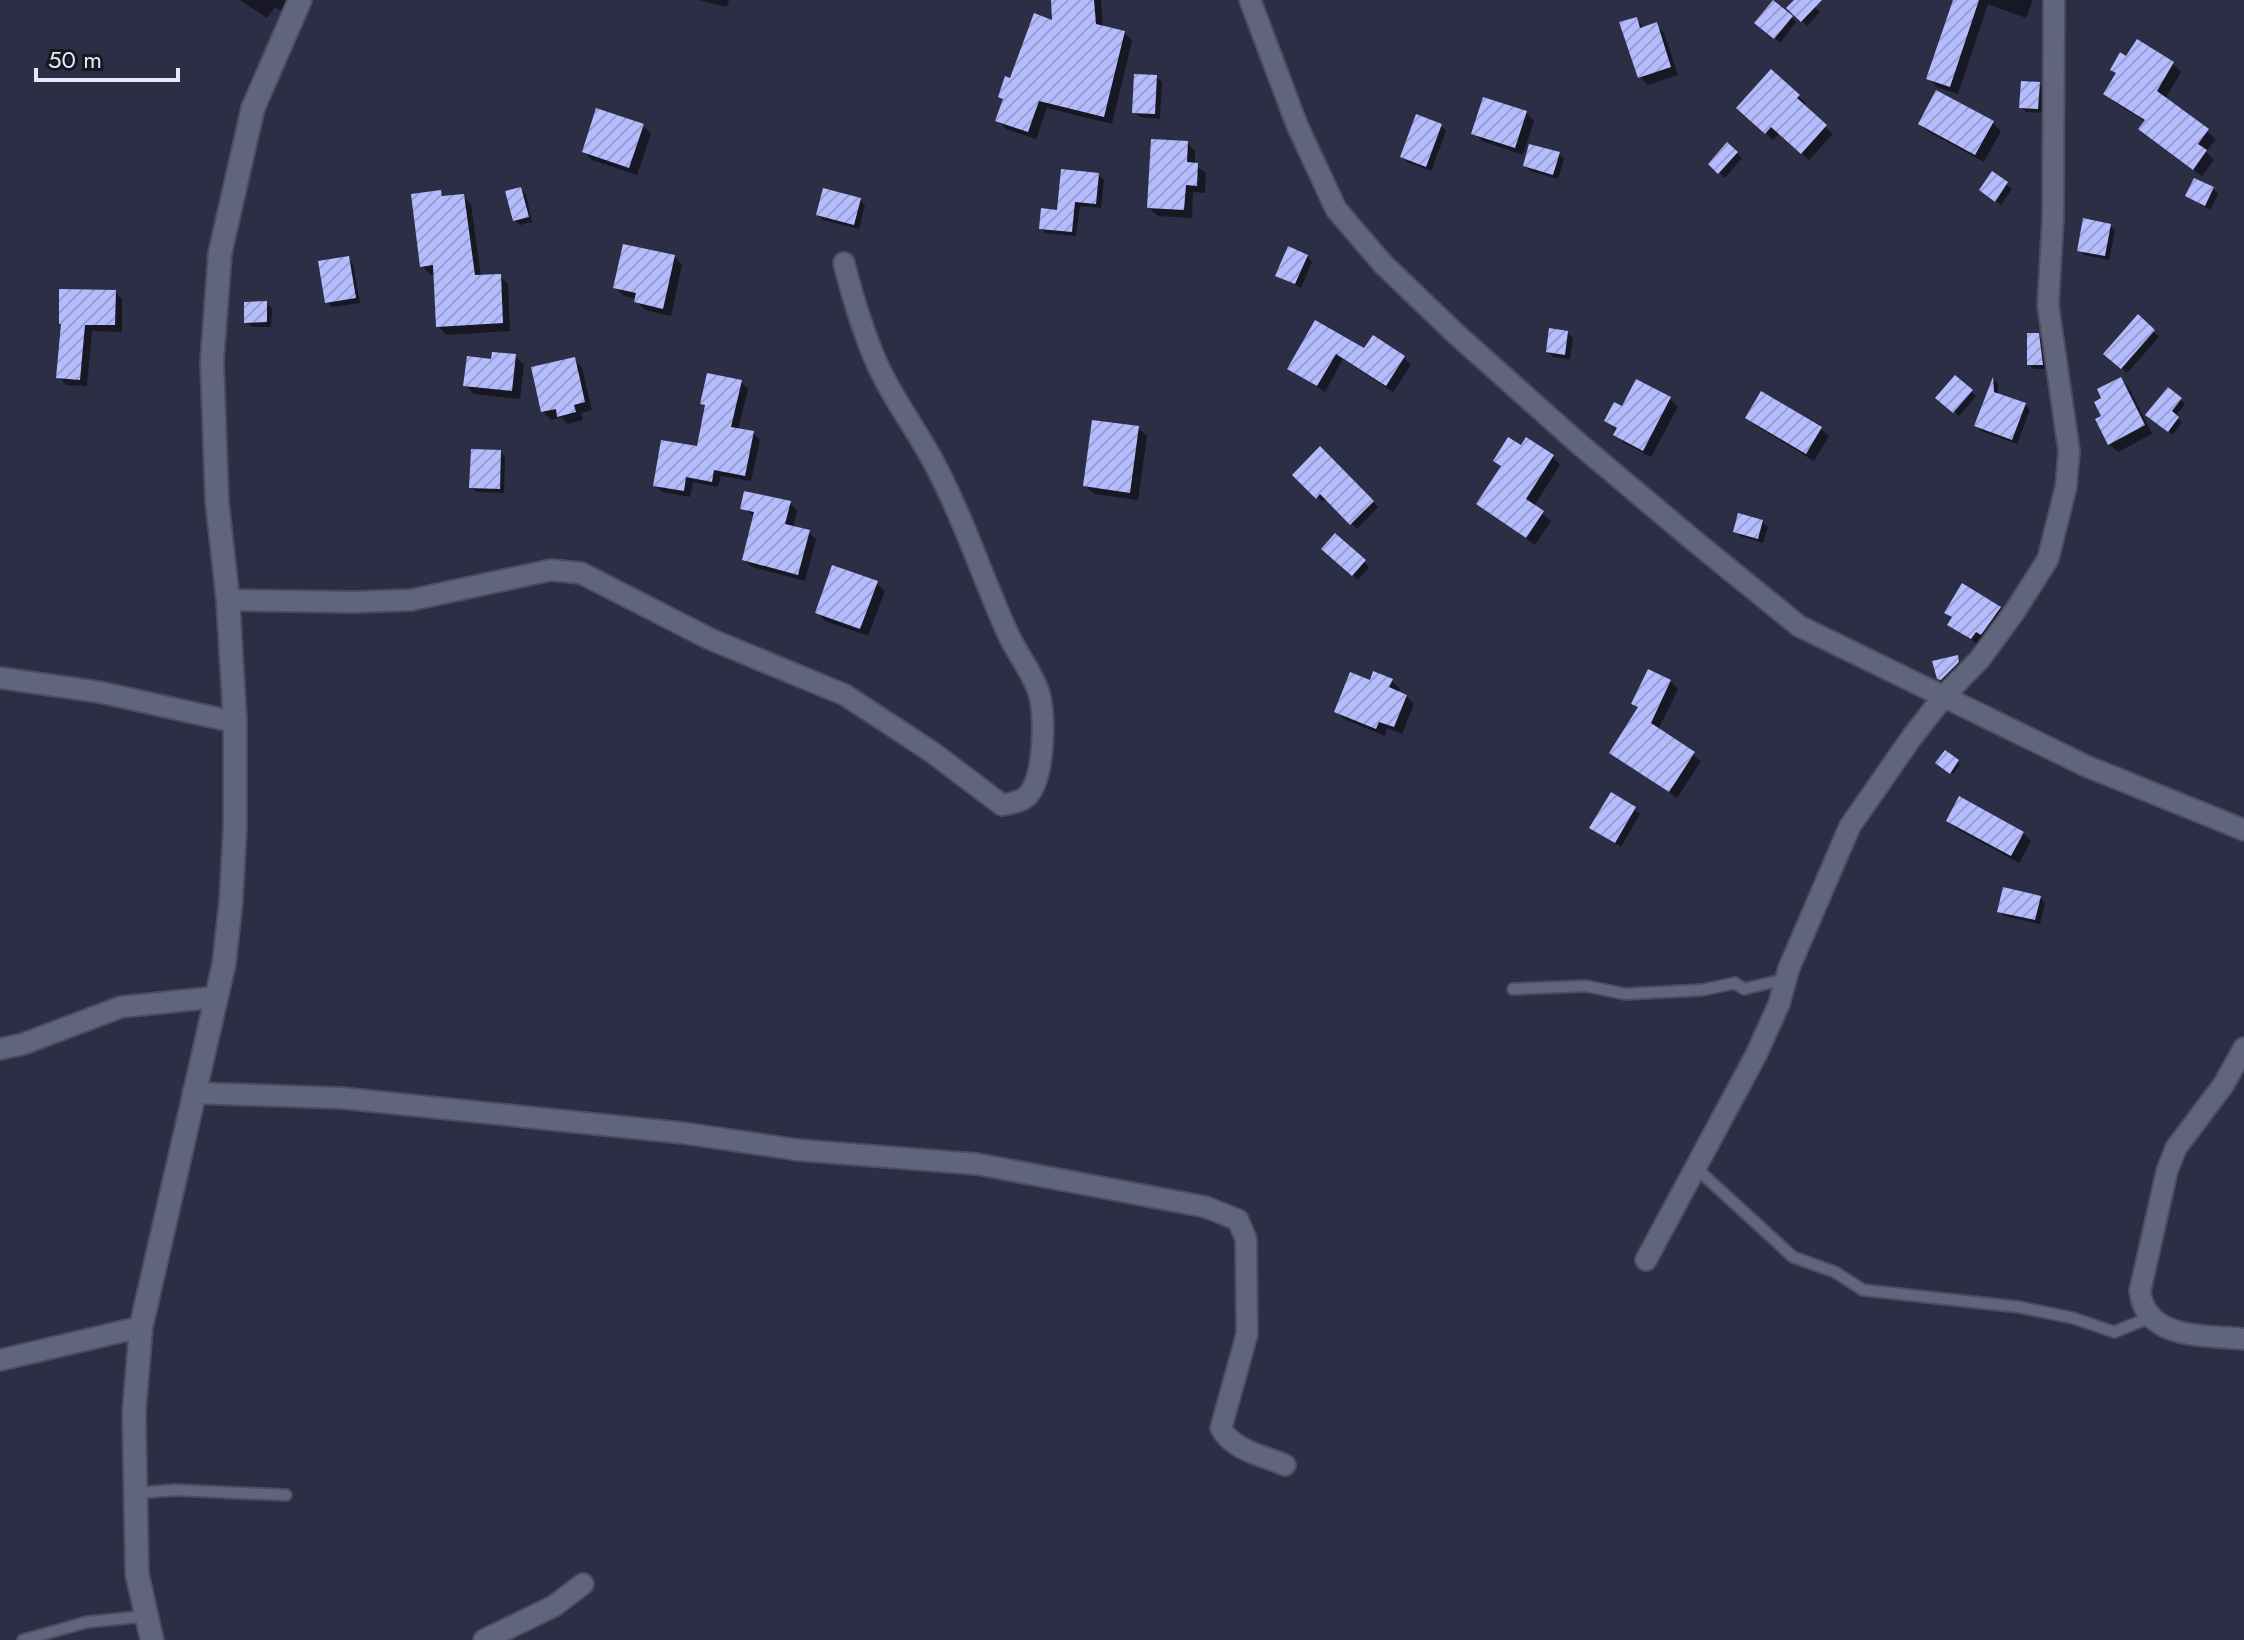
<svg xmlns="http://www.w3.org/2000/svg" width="2244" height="1640" font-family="Jost,sans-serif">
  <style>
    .shadow { fill: #0007 }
    .building { fill: url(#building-hatch) }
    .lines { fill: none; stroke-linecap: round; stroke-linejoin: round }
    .service-casing { stroke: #4b4d5f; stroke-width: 14 }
    .minor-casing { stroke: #4b4d5f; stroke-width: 24 }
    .tertiary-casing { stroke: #4b4d5f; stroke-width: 26 }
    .service { stroke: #61647d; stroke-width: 10 }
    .minor { stroke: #61647d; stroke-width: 20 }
    .tertiary { stroke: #61647d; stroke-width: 22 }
  </style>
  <defs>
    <pattern id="building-hatch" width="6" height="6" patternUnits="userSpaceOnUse" patternTransform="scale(2)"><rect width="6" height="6" fill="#b5bcfe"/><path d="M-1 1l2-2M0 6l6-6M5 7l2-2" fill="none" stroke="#999ed1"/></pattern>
  </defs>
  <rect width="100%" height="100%" fill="#2c2e45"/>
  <path class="shadow" d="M240,0h56l-8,15 -13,-8 -8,11z
    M698,0h31l-2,7z
    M1053,0h48l2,27 21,5 8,9 -20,83 -65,-16 -11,31 -30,-10 -8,-9 7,-19 -5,-5 54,-73z
    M1797,0h10l13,12 -13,14 -18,-18z
    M1955,0h78l-7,18 -38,-14 -30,90 -21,-7 -9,-9z
    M1791,17l5,5 -16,21 -18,-15z
    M1636,19l9,9 11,-3 8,8 14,42 -30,10 -8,-8z
    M2137,42l36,22 8,8 -16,27 51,40 -10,13 8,8 -12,16 -53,-39 -3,-15 -32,-20 -8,-8 11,-20 -5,-5 15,-10z
    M1771,72l35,31 -3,3 30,28 -24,26 -29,-27 -7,7 -27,-25z
    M1156,77l6,5 -2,37 -20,-2 -6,-5z
    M2039,84l5,5 -1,24 -17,-1 -5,-5z
    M1526,113l8,8 -11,34 -41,-14 -8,-8z
    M1993,123l8,8 -17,31 -55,-30 -9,-8z
    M643,126l8,8 -14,41 -45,-15 -8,-8z
    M1441,126l5,5 -15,40 -24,-9 -5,-5z
    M1187,143l8,8v14l11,8 -1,20 -12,-1 -1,26 -34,-2 -9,-8z
    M1728,145l14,13 -17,20 -15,-14z
    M1559,154l5,5 -6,20 -28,-8 -5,-5z
    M1992,174l20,15 -11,16 -15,-10z
    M1099,175l5,5 -3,28 -21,-2 -4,30 -30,-3 -5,-5z
    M521,189l5,5 6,28 -12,3 -6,-5z
    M2213,189l5,5 -8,16 -23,-14z
    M440,192l6,6 17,-2 8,8 10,73 19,-1 8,8 2,47 -64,4 -8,-9 -2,-52 -5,1 -9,-9z
    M860,200l5,5 -6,24 -36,-9 -5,-5z
    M2110,225l5,6 -6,29 -25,-5 -5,-5z
    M674,256l8,9 -11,51 -26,-6 -8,-8v-3l-13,-3 -9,-9z
    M1307,256l5,6 -11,26 -23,-13z
    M348,258l5,6 7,39 -28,4 -5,-5z
    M115,292l7,7v33l-30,-1 -5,55 -21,-1 -7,-8 4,-51z
    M266,303l6,5 -1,19h-19l-6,-5z
    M2138,317l21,20 -32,36 -21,-20z
    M1316,322l49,29 39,7 7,7 -18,27 -50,-33 -18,33 -36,-24z
    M1568,333l5,5 -3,21 -17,-2 -5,-6z
    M2038,335l5,5 5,29h-14l-5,-5z
    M515,356l9,9 -4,34 -46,-5 -9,-9 28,-24z
    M574,359l8,9 10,42 -11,3 2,7 -15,4 -7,-7 -10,3 -8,-9z
    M1956,377l20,19 -17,20 -21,-18z
    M2121,379l8,9 23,46 -34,18 -9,-8 -5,-27z
    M1995,380l3,4v11l27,10 5,5 -13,34 -36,-13 -5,-5z
    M741,382l7,7 -10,41 15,3 7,7 -9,41 -30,-5 -3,11 -25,-5 -3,15 -28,-5 -7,-7 44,-36 8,-42 -4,-4z
    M1670,399l8,8 -27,50 -27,-14 -8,-8 2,-4 -11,-10 16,-12z
    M2181,400l4,4 -10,12 7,6 -9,13 -21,-16z
    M1748,418l72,10 9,8 -15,25 -58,-35z
    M1138,428l9,8 -9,64 -44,-6 -9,-9z
    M1522,448l30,8 8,9 -26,41 17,15 -16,24 -57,-41 25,-36 -8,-8z
    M1320,449l58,58 -21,22 -30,-31 -4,4 -28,-27z
    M500,452l5,5 -1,36 -27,-1 -6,-5z
    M790,503l7,8 -4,17 15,4 8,7 -11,42 -53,-14 -8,-7 11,-43 -12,-9z
    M1762,522l6,5 -5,16 -23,-7 -5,-5z
    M1336,536l33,31 -11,13 -29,-26z
    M876,583l9,8 -17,45 -43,-15 -8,-9z
    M2000,608l8,8 -28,30 -30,-21 3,-6 -6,-7z
    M1957,657l7,10 -20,16 -5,-5z
    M1391,680l9,9 -2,4 8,3 8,8 -12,30 -15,-6 -2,8 -41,-17 -8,-8 35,-29z
    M1670,681l8,8 -20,41 43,31 -24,37 -65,-45 27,-44 -5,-6z
    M1945,753l15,11 -7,10 -15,-11z
    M1612,795l28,19 -19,33 -29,-19z
    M1948,821l75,12 8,8 -12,22 -62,-34z
    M2040,897l5,6 -5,21 -36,-8 -5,-5z"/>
  <path class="building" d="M1051,0h43l2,24 29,7 -21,86 -65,-16 -11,31 -33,-11 8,-22 -5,-2 7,-21 5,2 24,-65 18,7z
    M1773,0l20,16 -19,23 -20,-16z
    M1794,0h28l-21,22 -15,-14z
    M1953,0h26l-29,87 -24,-8z
    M1637,17l3,11 17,-6 14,45 -33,11 -19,-56z
    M2137,39l37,23 -17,29 52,38 -11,15 9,6 -14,20 -55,-41 7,-9 -42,-26 13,-21 -6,-3 10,-18 6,4z
    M1771,69l29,26 -3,3 30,27 -26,29 -30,-27 -6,7 -29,-26z
    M1134,74l23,1 -2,39 -23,-1z
    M2021,81l19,1 -2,27 -19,-1z
    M1936,90l58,31 -19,34 -57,-31z
    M1483,97l44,14 -12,37 -44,-14z
    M596,108l48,16 -15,44 -47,-16z
    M1416,114l26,10 -16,43 -26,-10z
    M1151,139l37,2 -1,21 11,1 -1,23 -11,-1 -2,25 -37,-2z
    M1727,142l11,10 -20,22 -10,-10z
    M1529,144l31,8 -7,23 -30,-9z
    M1061,169l38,4 -3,31 -21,-2 -3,30 -33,-3 2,-21 16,2z
    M1992,171l16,11 -13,20 -16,-12z
    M2194,178l20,9 -9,19 -20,-10z
    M521,187l8,30 -16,4 -8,-30z
    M823,188l38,10 -7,27 -38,-10z
    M441,190l1,6 22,-2 11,81 26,-1 2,49 -67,4 -3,-62 -13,2 -9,-73z
    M2083,218l28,6 -6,32 -28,-5z
    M623,244l52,11 -12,54 -29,-7 2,-9 -23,-5z
    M1288,246l20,9 -13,29 -20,-8z
    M349,256l7,42 -31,5 -7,-42z
    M59,289l57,1 -1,35h-30l-5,55 -24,-2 5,-54h-2z
    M267,301v21l-23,1v-21z
    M2138,314l17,16 -34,39 -18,-15z
    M1315,320l49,28 9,-13 32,21 -19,30 -50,-32 -19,32 -30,-17z
    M1549,328l19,3 -3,24 -19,-3z
    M2027,333h12l4,32h-16z
    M492,352l24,2 -4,37 -49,-5 4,-30 24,3z
    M575,357l10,45 -11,3 2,7 -19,5 -1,-8 -15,3 -10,-45z
    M707,373l35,7 -11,47 23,4 -9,45 -31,-6 -2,12 -26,-5 -2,14 -31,-5 8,-46 36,6 8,-41 -5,-1z
    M1955,375l18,15 -20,23 -18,-15z
    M1993,377l1,15 32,11 -14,37 -38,-14z
    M2121,377l24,48 -37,20 -13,-26 6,-3 -7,-14 7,-4 -4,-9z
    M1636,379l35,18 -28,54 -30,-16 4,-7 -13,-7 10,-19 8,4z
    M2168,387l14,11 -10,13 7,6 -11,15 -23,-17z
    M1761,391l61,36 -16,27 -61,-36z
    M1092,420l47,6 -9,67 -47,-7z
    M1508,437l13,8 5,-8 28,18 -28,44 18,12 -18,27 -50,-34 25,-38 -8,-5z
    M1320,446l54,55 -24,24 -30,-31 -4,5 -24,-24z
    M471,449l30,1 -1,39 -31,-1z
    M744,491l47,10 -6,23 25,6 -12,45 -56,-15 12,-48 -14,-3z
    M1738,513l25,7 -5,19 -25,-7z
    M1335,533l31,27 -14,16 -31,-27z
    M832,565l46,16 -18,48 -45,-16z
    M1962,583l39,24 -20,28 -5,-3 -5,7 -24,-14 5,-8 -8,-4z
    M1958,655l1,7 -18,18 -4,-1 -5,-18z
    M1648,669l23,11 -20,43 44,29 -26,40 -60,-39 29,-46 -7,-3z
    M1373,671l20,8 -4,8 18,8 -13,32 -15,-5 -3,7 -42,-17 16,-40 20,8z
    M1945,750l14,10 -9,14 -15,-11z
    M1611,792l25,15 -21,36 -26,-15z
    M1959,796l65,36 -13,24 -65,-35z
    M2003,887l38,9 -6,24 -38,-8z"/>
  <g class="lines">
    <g class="service-casing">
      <path id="service" d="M1513,989l73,-3 39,8 77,-4 33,-7 9,6 42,-10
        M1697,1169l96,88 42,15 28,18 156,17 54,11 41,14 35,-14
        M136,1493l39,-3 111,5
        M23,1640l64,-18 60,-6"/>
    </g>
    <g class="minor-casing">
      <path id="minor" d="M1250,0l47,125 39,84 46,54 74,71 122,109 114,96 107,87 287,140 158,64
        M228,600l126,2 57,-2 140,-30 30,3 129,66 135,56 87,57 70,53c10,-2 21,-3 27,-11 16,-20 16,-79 10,-101 -7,-22 -22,-39 -31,-59 -26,-58 -45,-117 -75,-173 -17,-32 -40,-62 -55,-95 -15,-34 -25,-67 -34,-103
        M0,678l99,14 136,30
        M2244,1048l-20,36 -48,64 -9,23 -27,120c5,49 65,44 104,48
        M0,1049l23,-5 98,-37 96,-10
        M193,1093l148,5 342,35 115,17 179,14 229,43 32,13 8,19 1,95 -26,94c11,22 43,28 64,37
        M1646,1260l110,-205 23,-51 10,-36 61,-142 62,-89 32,-41 36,-37 35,-48 33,-52 18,-72 3,-36 -21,-146 5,-87 1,-218
        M0,1360l141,-33
        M484,1640l70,-34 29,-22"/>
    </g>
    <g class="tertiary-casing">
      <path id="tertiary" d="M152,1640l-15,-66 -3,-161 7,-86 83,-363 7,-63 4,-75v-104l-7,-122 -11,-98 -5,-141 8,-108 33,-145 47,-108"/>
    </g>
    <use href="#service" class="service"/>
    <use href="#minor" class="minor"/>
    <use href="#tertiary" class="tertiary"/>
  </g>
  <path d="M36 68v12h142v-12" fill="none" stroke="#e6e8f7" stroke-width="4"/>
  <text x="48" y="68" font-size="24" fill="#e6e8f7" stroke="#161721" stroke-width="6" paint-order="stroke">50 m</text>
</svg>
